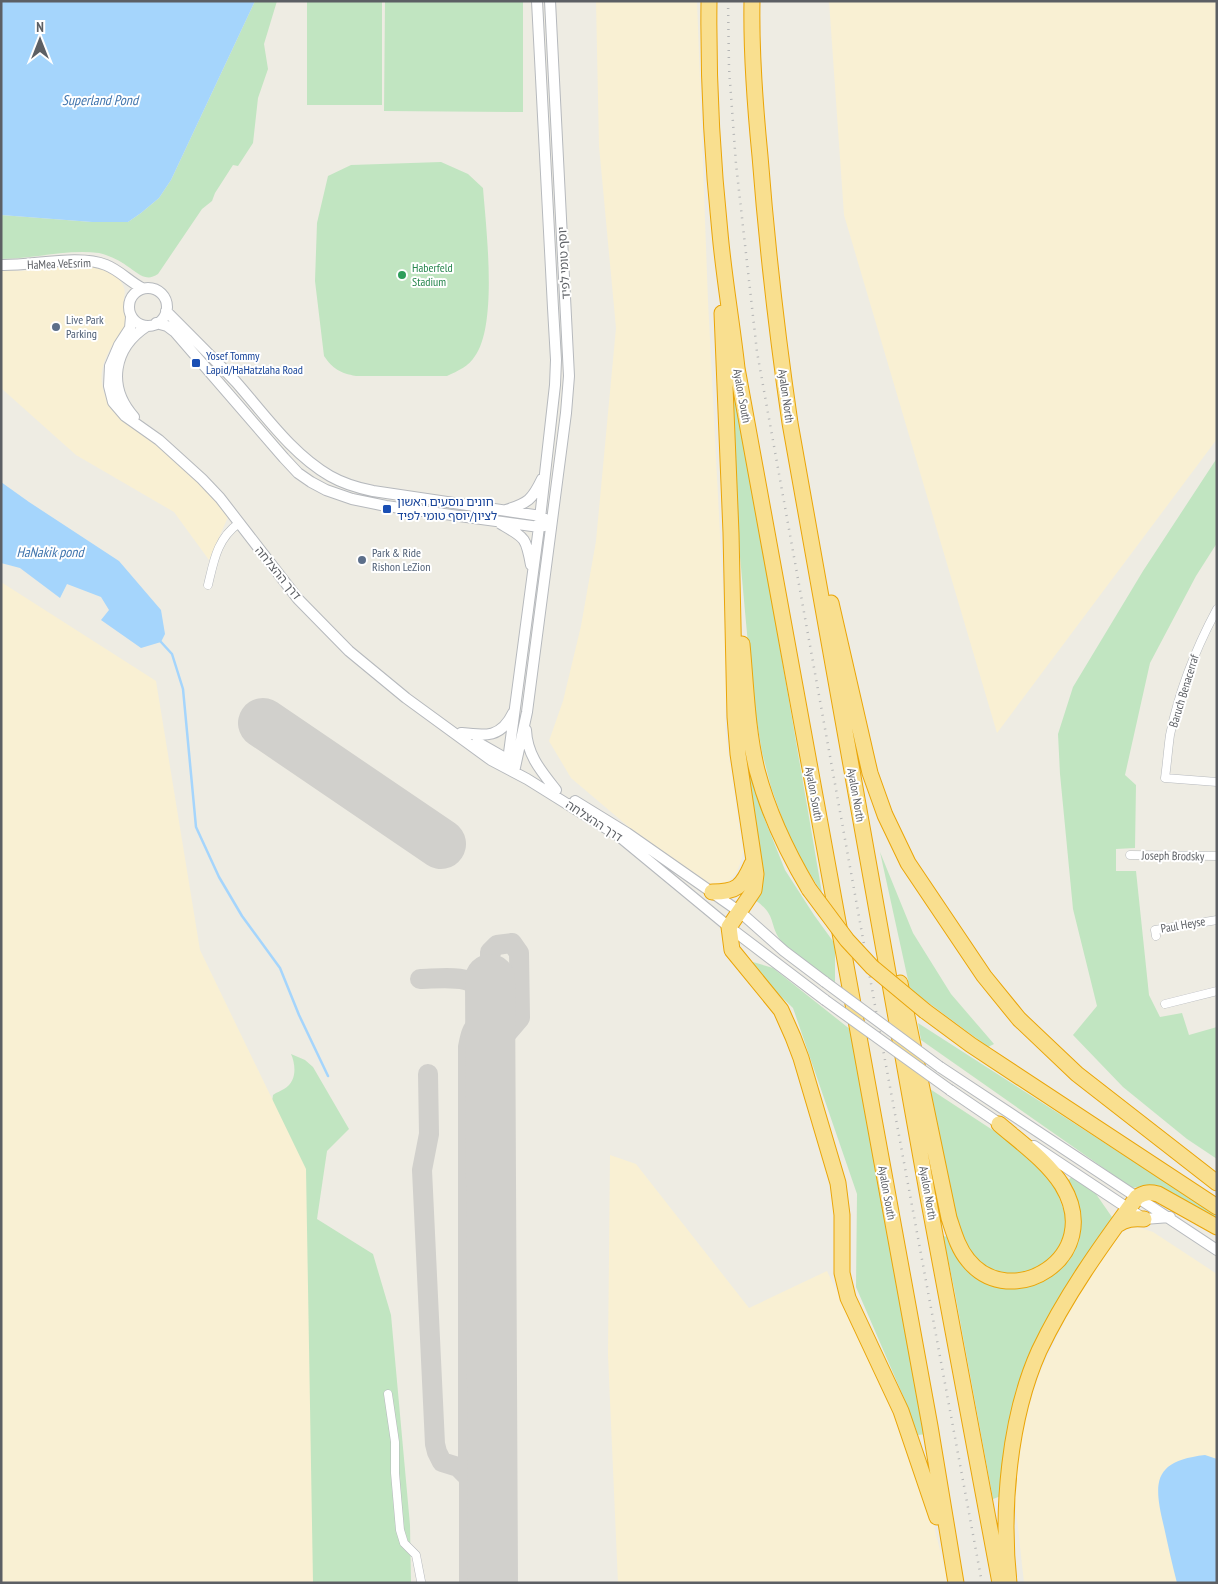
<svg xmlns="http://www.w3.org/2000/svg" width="1218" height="1584" font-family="'PT Sans Narrow','Noto Sans Hebrew',sans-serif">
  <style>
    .green { fill: #c1e5c1 }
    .sand { fill: #f9f0d3 }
    .water { fill: #a5d5fc }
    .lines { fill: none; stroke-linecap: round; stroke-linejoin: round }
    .stream { stroke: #a5d5fc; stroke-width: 2.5 }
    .taxiway { stroke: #d1d0cc; stroke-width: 20 }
    .runway { stroke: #d1d0cc; stroke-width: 50 }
    .minor-casing { stroke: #b6b9bd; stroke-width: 9 }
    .tertiary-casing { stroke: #b6b9bd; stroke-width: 12 }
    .motorway-casing { stroke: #eaa508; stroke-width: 17 }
    .minor { stroke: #fff; stroke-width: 8 }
    .tertiary { stroke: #fff; stroke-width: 10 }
    .motorway { stroke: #f9df8f; stroke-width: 15 }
    .rail { stroke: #b4b5b5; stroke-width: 2.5; stroke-dasharray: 1 6; stroke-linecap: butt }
    .tertiary-bridge-casing { stroke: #b6b9bd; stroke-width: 12; stroke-linecap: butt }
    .motorway-bridge-casing { stroke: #eaa508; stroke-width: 17; stroke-linecap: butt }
    .tertiary-bridge { stroke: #fff; stroke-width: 10 }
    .motorway-bridge { stroke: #f9df8f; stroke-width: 15 }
    .leisure-dot { fill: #2e9e5b; stroke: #fff; stroke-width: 2 }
    .service-dot { fill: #5c6f8a; stroke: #fff; stroke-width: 2 }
    .transit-dot { fill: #1a4fb4; stroke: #fff; stroke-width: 2 }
    .labels { text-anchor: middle; stroke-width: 4; stroke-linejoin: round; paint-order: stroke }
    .street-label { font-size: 12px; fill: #5c5f64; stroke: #fff }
    .leisure-label { font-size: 12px; fill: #27864d; stroke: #fff; text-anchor: start }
    .service-label { font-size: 12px; fill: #4e5e75; stroke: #fff; text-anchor: start }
    .transit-label { font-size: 12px; fill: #164399; stroke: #fff; text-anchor: start }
    .water-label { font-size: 14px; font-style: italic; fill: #4276ae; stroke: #fff }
  </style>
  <rect width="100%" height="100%" fill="#eeece3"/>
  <path class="green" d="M255,1h22l-13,43 4,25 -10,29 -5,45 -15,23 -5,-1 -18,28 -3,8 -10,8 -44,65c-13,9 -21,-2 -31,-8 -8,-6 -19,-11 -28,-13 -33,-4 -66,6 -98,6v-44l91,7h36l13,-9 18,-15 12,-18z
    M307,1h75v104h-75z
    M385,1h138v111l-139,-1z
    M441,162l27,12 15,14c3,40 15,136 -8,168 -6,10 -17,15 -28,20h-91c-16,-3 -23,-7 -32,-20l-9,-75 2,-58 11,-47 23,-11z
    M726,350l30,158 66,385 -30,-47 -21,-59 -9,-35 -9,-53 -26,-285z
    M1217,458v85l-21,33 -46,87 -25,112 11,10 -1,63 -19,1v22h20l13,124 11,22 22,-4 7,22 28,-8v132l-30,-20 -64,-52 -50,-52 24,-29 -24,-97 -13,-135 -2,-40 15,-47 70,-116z
    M750,768l15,52 20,50 29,45 21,29v39c-14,-11 -43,-29 -53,-41 -14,-17 -4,-26 -27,-42l-10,-127z
    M880,852l33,81 38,61 43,50 -6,3 -78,-58z
    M745,962h8l20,6 78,62 76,404 -9,1 -14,-37 -48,-111 1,-93 -64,-186z
    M918,1023l299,192v6l-72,-35 -13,2 -211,-148z
    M291,1054l14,6 8,7 36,62 -22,22 -10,68 56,35 18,61 19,210 1,58h-138l-1,-481 1,-7c4,-3 8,-4 11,-6 13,-7 12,-24 7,-35z
    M930,1089l84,55 39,38 16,42 -16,34 -23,14 -28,3 -19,-8 -20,-25 -12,-42z
    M1072,1176l24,18 18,26 -64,97 -49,179 -8,3 -39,-211 -11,-52 5,1c9,17 17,36 35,45 7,4 17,5 26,5 58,3 93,-57 58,-105z"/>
  <path class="sand" d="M596,1h101l11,300 19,370 -2,59 18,122c-3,18 -12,35 -33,35l-80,-59 -59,-50 -22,-37 14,-40 18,-75 15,-85 20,-213 -17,-182z
    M829,1h388v438l-220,294 -153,-518z
    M61,267c22,0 54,-5 63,21 2,5 -1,10 0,15 1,8 4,14 1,22 -1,6 -6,11 -10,16 -11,17 -18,34 -10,54 8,21 32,33 49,47 21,18 61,52 74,75l-19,43 -35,-48 -98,-57 -75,-67v-118l20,1z
    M1,582l155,99 44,269 106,219 7,414h-312z
    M610,1155l26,9 113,144 78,-37 64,132 43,123 14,57h-330l-10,-228z
    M1132,1228h9l12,4 64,42v309h-193l-9,-83 3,-52 7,-30 15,-46 33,-68 42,-64 8,-8z"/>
  <path class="water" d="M1,1h254l-84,179 -12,18 -18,15 -13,9h-36l-91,-7z
    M1,482l28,20 90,59 42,49 4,24 -4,8 -20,6 -40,-28 8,-10 -8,-13 -34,-13 -7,14 -40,-30 -19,-5z
    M1205,1455l12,4v124h-40c-5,-19 -9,-38 -13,-56 -11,-45 -11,-66 41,-72z"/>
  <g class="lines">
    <path class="stream" d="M161,642l11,12 11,35 13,138 23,50 23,39 38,52 19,47 29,61"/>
    <path class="taxiway" d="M420,979c16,0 52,-6 60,11 3,8 0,23 0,32 -9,6 -10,15 -12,25v431
      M490,979v-27l7,-7 15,-2 7,10 1,65 -29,34
      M428,1074l1,60 -7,36 13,274 2,8 5,10 16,5 15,15 20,1
      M469,1583v-104"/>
    <path class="runway" d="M263,723l178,121
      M490,979l3,604"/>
    <g class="minor-casing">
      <path id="minor" d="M208,585c6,-25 9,-46 31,-62
        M1217,609c-21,39 -38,82 -47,126 -2,14 -3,29 -5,43l52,4
        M1130,855l87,1
        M1156,936l-1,-6 62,-10
        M1165,1004l52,-13
        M388,1394l7,48v31l5,57 4,13 12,12 5,26"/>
    </g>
    <g class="tertiary-casing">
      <path id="tertiary" d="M1,265c30,1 78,-11 105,0 13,5 24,17 36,23
        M129 307a19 19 0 1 1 38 0a19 19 0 1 1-38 0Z
        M166,311c24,24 47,47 70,71 29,33 56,72 94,94 14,8 28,12 43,15l168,25 4,3
        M131,317l-1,11 -11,17 -9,21 -1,20 4,16 12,14 34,24 43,39 18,19 78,101 51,52 57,47 85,62 36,19 93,58 109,90 96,73
        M156,323l11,3 8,6 109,126 14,15 13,9 15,8 26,9 34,7 153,21 5,-1
        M134,417c-27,-30 -21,-69 13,-91
        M506,510c22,-7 26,-10 36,-31
        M501,524c24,14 25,13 30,41
        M526,730c1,25 15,41 30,60
        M461,733c25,3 40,5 52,-20
        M477,742l35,20
        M507,768l32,-241 16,-142 1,-25 -3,-52 -16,-307
        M514,772l13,-60 39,-299 3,-37 -19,-375
        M575,801l52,32 113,79 44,39 41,31
        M940,1067l277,183
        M950,1090l53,36
        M1034,1146l110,73 26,-2"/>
    </g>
    <g class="motorway-casing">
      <path id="motorway" d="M709,1c-1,78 3,155 11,232 4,45 12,90 17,135l193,1058 26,157
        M752,1c-1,52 3,104 8,155 7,90 17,178 30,267l138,774 72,386
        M722,313l9,220 4,184 3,37 18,120 -2,16 -25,37 3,23 49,60 12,27 8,21 37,125 4,32v58l6,25 53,113 36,106
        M831,603l39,170 15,42 23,48 76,113 35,43 58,55 140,109
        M742,644c4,41 5,85 15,126 11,42 30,82 52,119
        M712,892c25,0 30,-5 40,-28
        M900,983l49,235c5,15 9,30 19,42 42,53 138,-2 94,-75 -15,-24 -41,-42 -63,-61
        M925,1011l46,34 246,162
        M1117,1225c9,-6 16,-7 27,-6
        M1009,1583c-8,-73 0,-165 30,-232 26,-55 62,-105 98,-154 8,-5 13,-5 21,-3l59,33"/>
    </g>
    <use href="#minor" class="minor"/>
    <use href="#tertiary" class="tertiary"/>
    <use href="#motorway" class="motorway"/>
    <path class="rail" d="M728,1l1,67 7,96 21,188 123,681 102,550"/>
    <g class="tertiary-bridge-casing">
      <path id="tertiary-bridge" d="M825,982l115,85
        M825,1000l125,90"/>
    </g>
    <g class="motorway-bridge-casing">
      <path id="motorway-bridge" d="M809,889l38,51 25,27 53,44"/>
    </g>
    <use href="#tertiary-bridge" class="tertiary-bridge"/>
    <use href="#motorway-bridge" class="motorway-bridge"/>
  </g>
  <circle class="leisure-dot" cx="402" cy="275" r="5"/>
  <g class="service-dot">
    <circle cx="56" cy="327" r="5"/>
    <circle cx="362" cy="560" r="5"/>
  </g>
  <g class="transit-dot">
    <rect x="191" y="358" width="10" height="10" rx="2.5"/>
    <rect x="382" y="504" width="10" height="10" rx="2.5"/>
  </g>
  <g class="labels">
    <g class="street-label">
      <text transform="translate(564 263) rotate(-93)" y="4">יוסף טומי לפיד</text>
      <text transform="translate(59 264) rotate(-2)" y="4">HaMea VeEsrim</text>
      <text transform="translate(742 396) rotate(80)" y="4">Ayalon South</text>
      <text transform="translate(786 396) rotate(82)" y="4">Ayalon North</text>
      <text transform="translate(278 573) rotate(51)" y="4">דרך ההצלחה</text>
      <text transform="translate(1184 691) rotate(-73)" y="4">Baruch Benacerraf</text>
      <text transform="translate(814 794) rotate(80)" y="4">Ayalon South</text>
      <text transform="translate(856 795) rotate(80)" y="4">Ayalon North</text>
      <text transform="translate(594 821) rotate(33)" y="4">דרך ההצלחה</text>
      <text transform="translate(1173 856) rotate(1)" y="4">Joseph Brodsky</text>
      <text transform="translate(1183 925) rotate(-10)" y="4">Paul Heyse</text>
      <text transform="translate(887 1193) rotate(80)" y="4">Ayalon South</text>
      <text transform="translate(928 1193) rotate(80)" y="4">Ayalon North</text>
    </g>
    <g class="leisure-label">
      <text x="412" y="272">Haberfeld<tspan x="412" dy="14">Stadium</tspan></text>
    </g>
    <g class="service-label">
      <text x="66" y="324">Live Park<tspan x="66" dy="14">Parking</tspan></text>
      <text x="372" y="557">Park &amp; Ride<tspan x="372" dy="14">Rishon LeZion</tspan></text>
    </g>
    <g class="transit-label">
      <text x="206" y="360">Yosef Tommy<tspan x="206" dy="14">Lapid/HaHatzlaha Road</tspan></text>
      <text x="397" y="506">חונים נוסעים ראשון<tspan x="397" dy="14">לציון/יוסף טומי לפיד</tspan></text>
    </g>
    <g class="water-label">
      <text x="100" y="105">Superland Pond</text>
      <text x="50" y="557">HaNakik pond</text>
    </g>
  </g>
  <rect width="1218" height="1584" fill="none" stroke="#5c5f64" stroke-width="5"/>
  <g transform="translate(40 40)" stroke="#ffffff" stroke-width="4" paint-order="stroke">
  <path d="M0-4L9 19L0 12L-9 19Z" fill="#5c5f64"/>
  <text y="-8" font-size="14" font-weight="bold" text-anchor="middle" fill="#5c5f64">N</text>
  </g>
</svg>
